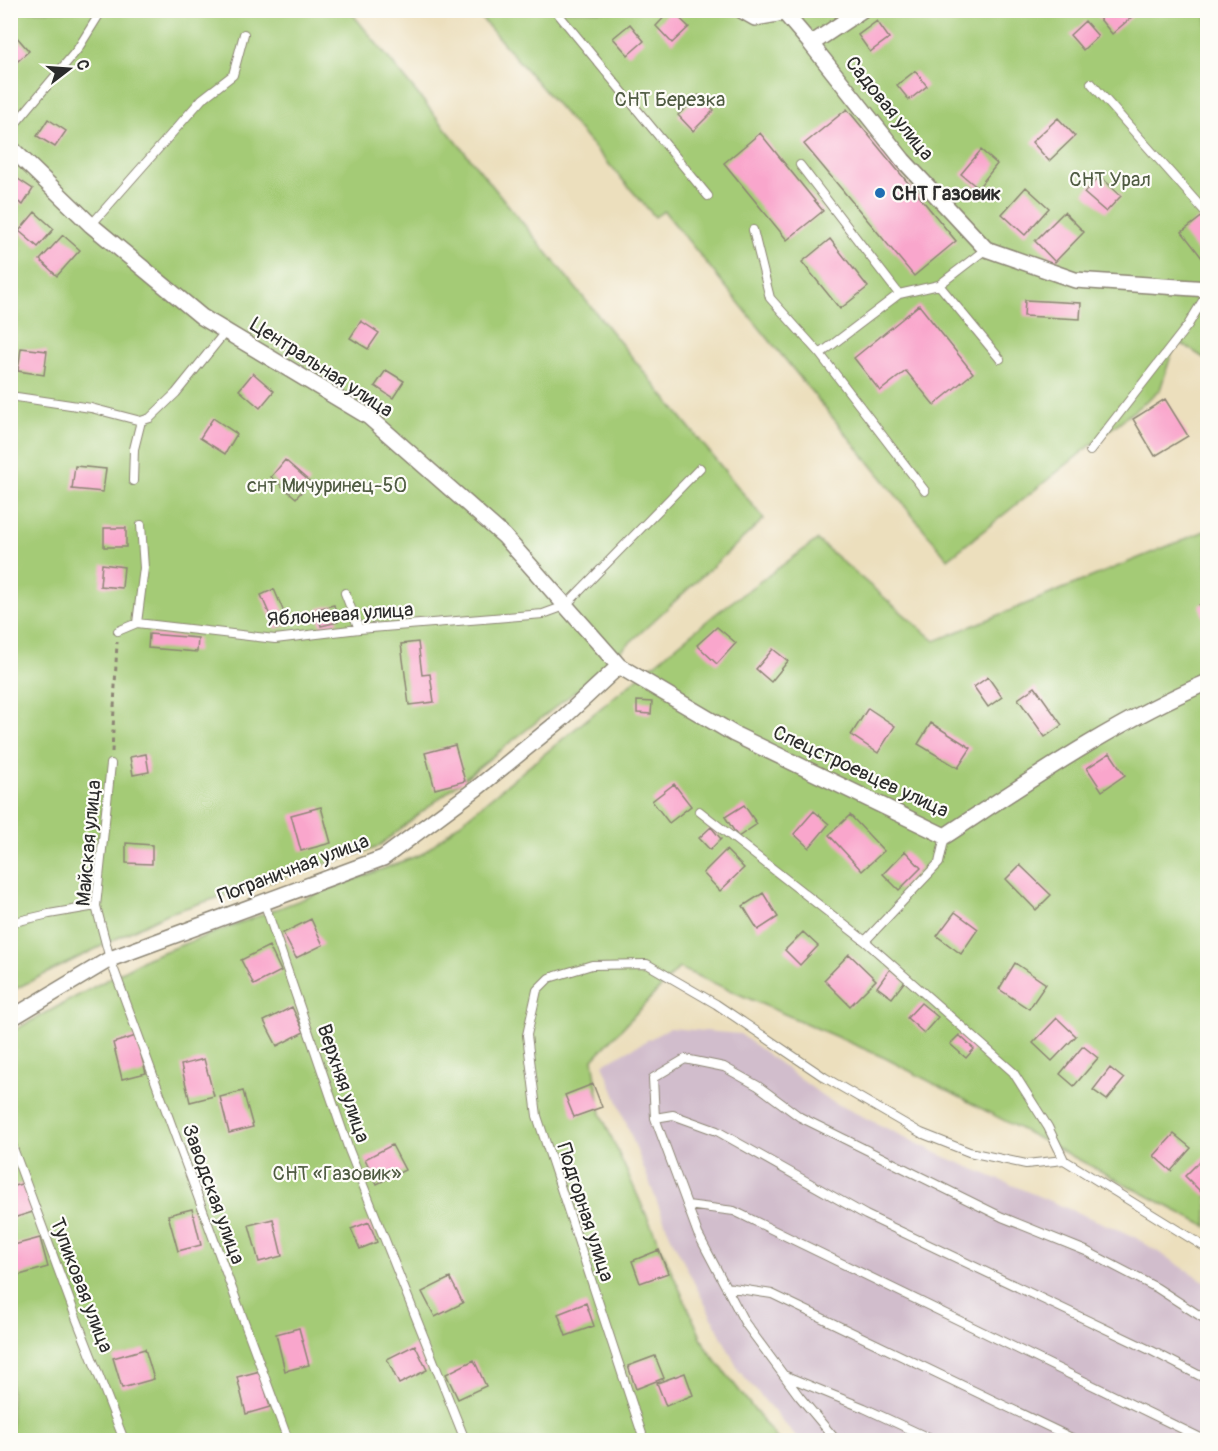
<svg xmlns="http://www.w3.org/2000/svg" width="1218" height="1451" font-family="Pangolin,sans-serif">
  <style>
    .industrial { fill: #d1bdcc }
    .green { fill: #a4cb76; stroke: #687b50; stroke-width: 1.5 }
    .building { fill: #f9a6cc }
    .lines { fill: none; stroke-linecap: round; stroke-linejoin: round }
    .service-casing { stroke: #8c8574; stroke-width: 10 }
    .minor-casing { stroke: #8c8574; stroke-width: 18 }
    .path { stroke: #8c8574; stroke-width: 3; stroke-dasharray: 4.5 4.5; stroke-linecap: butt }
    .service { stroke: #fff; stroke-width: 8 }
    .minor { stroke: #fff; stroke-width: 15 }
    .poi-dot { fill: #1f6fb2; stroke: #fdfcf7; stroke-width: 2 }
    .labels { text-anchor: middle; stroke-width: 4.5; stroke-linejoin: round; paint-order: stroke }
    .park-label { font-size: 20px; fill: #4f5b42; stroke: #fdfcf7 }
    .street-label { font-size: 20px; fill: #2b2b2b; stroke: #fdfcf7 }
    .poi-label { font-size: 20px; font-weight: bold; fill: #2b2b2b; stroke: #fdfcf7; text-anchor: start }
  </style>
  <rect width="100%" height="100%" fill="#fdfcf7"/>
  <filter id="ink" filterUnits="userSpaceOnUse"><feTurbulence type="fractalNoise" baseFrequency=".0167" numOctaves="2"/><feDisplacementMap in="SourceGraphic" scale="12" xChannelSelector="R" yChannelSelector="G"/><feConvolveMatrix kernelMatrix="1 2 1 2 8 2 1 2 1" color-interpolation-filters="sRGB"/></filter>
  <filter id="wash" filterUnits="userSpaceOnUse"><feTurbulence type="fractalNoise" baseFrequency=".008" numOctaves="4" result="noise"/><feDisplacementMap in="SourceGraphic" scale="24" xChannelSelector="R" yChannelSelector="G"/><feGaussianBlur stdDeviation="1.35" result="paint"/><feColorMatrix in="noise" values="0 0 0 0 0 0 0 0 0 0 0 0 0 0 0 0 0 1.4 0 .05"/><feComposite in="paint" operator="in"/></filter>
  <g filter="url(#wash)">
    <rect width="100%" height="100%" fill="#ecdfbd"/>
    <path class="industrial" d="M670,1028l70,6 87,65 116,57 190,80 74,47v157h-408l-60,-69 -69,-136 -67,-171z"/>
    <path class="green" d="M11,11h339l414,508 -178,164 -210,165 -210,66 -155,77z
      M475,11h732v349l-31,-20 -16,50 -212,169 -284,-348 -9,6z
      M1207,530v697l-322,-169 -206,-90 -86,91 8,55 105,234 72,92h-767v-408l136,-74 275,-104 296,-242 99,-72 118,101z"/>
    <g id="blocks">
      <path class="building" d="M671,10l18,17 -17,16 -16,-17z
        M1098,10h42l-28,24 -17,-21z
        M877,21l12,17 -19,14 -12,-17z
        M1085,21l13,15 -15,14 -13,-15z
        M630,24l14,17 -16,14 -15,-17z
        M15,35l14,16 -19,17v-29z
        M915,71l12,15 -18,14 -12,-15z
        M699,95l15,15 -21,21 -15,-16z
        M847,109l109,132 -42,35 -110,-132z
        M1058,118l17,18 -26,25 -17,-19z
        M48,119l18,12 -11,16 -18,-11z
        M760,133l63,78 -36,29 -63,-77z
        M981,150l16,14 -19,24 -17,-14z
        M1100,176l21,20 -15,16 -22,-19z
        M15,177l18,12 -10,16 -13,-8v-12z
        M1026,187l23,21 -24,27 -23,-21z
        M35,212l19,17 -16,18 -19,-16z
        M1064,212l20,20 -29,30 -20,-21z
        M1204,215l4,5v41l-2,2 -24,-31z
        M63,235l17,15 -23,26 -17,-16z
        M830,239l38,48 -28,22 -38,-47z
        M1025,300l56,3 -1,16 -56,-3z
        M919,305l54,68 -39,32 -28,-34 -26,20 -26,-33z
        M361,321l18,12 -11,16 -18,-11z
        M21,348l26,3 -3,24 -26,-4z
        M386,370l18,11 -11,17 -18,-12z
        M253,373l21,18 -14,17 -21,-18z
        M1165,399l23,37 -33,20 -22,-37z
        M213,418l24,16 -12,20 -25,-16z
        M285,460l25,22 -14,16 -25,-21z
        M75,466l31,3 -3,23 -31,-3z
        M10,469h4l-1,27h-3z
        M104,528h22v19h-22z
        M102,564l22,3 -2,21 -22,-2z
        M274,589l15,35 -13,5 -15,-34z
        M1208,602v26h-1l-8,-23z
        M334,605l4,17 -17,4 -4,-17z
        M717,627l19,16 -19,21 -20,-19z
        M149,634l49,4 -1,14 -49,-4z
        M418,642l4,33 8,-1 4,28 -25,3 -8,-61z
        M773,649l15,12 -17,21 -15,-13z
        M988,677l14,20 -14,10 -14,-20z
        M1035,687l27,38 -17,12 -27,-38z
        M637,701l15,1 -1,12 -14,-1z
        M868,708l27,18 -17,27 -27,-18z
        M1208,720v15l-6,-13z
        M931,723l40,25 -13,20 -40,-24z
        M455,745l10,36 -30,8 -10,-36z
        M1110,753l15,22 -23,16 -15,-23z
        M146,754l3,18 -16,3 -3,-18z
        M674,784l17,22 -22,17 -17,-22z
        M744,805l13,19 -19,13 -13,-20z
        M321,807l10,36 -30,8 -10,-36z
        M814,811l15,13 -20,24 -15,-14z
        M850,815l34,36 -22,20 -33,-36z
        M711,827l10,12 -11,11 -11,-12z
        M126,843l26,2v19l-26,-1z
        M726,850l18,18 -24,23 -17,-18z
        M905,851l16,17 -22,22 -16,-16z
        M1020,865l31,30 -15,15 -30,-31z
        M763,893l15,24 -20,13 -15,-24z
        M955,912l23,17 -17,25 -24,-18z
        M311,919l12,26 -27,13 -13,-25z
        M803,932l15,14 -18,19 -15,-15z
        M269,946l12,25 -27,14 -13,-25z
        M849,954l27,26 -26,26 -26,-26z
        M1015,963l31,21 -17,25 -30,-20z
        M890,969l15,12 -13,17 -15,-11z
        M921,1003l17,14 -14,16 -17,-15z
        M292,1007l12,25 -27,14 -13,-25z
        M1057,1018l19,18 -24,25 -19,-18z
        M959,1035l15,14 -8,9 -16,-14z
        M136,1036l10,37 -24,6 -9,-36z
        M1083,1046l15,12 -24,28 -14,-12z
        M204,1059l10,37 -24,6 -9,-37z
        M1110,1068l14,11 -17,21 -14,-10z
        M593,1084l9,23 -28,10 -9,-22z
        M243,1091l10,36 -24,6 -9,-36z
        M1174,1134l17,14 -20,23 -17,-15z
        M392,1145l13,25 -28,14 -12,-25z
        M1208,1153v42l-2,2 -21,-21z
        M25,1183l8,29 -23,7v-32z
        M192,1209l9,36 -23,6 -10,-36z
        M273,1219l9,37 -23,6 -10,-37z
        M369,1222l8,20 -17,7 -9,-20z
        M40,1238l8,29 -32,9 -6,-20v-10z
        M659,1250l9,23 -28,10 -8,-22z
        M450,1278l13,25 -28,14 -13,-25z
        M586,1303l8,23 -28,10 -8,-22z
        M299,1328l10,37 -24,6 -9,-37z
        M415,1345l12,25 -28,14 -12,-25z
        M145,1349l9,30 -32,9 -9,-30z
        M655,1356l9,22 -28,11 -8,-23z
        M474,1360l12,26 -28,13 -12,-25z
        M260,1371l10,36 -24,7 -9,-37z
        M685,1373l8,22 -27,11 -9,-23z"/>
    </g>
  </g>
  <g filter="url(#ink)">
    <use href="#blocks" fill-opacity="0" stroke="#8c8574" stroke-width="1.5"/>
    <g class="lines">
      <g class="service-casing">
        <path id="service" d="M555,10l153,186
          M1091,83l117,132
          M10,130l67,-80 25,-40
          M800,165l99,129
          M91,225l111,-126 31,-24 11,-41
          M753,230l17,68 50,56 105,137
          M986,249l-47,36 61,74
          M820,354l79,-60 40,-9
          M10,396l81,12 50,13 9,-3 26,-25 50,-62
          M1090,451l98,-126 20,-33
          M133,481l1,-32 7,-28
          M345,593l14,36
          M137,623l7,-55 -3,-43
          M118,631l19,-8 138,16 84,-10 184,-15 22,-8 135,-138
          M111,764l-15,142 14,53 178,481
          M699,811l166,130
          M945,836l-6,27 -74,78 148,131 35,55 16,33 144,89
          M264,902l85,248 116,290
          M10,923l39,-9 47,-8
          M655,1118l18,-3 44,16 149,84 286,136 56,29
          M10,1140l67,180 47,120
          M687,1205l47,6 471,229
          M726,1287l46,7 304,146
          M786,1376l78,32 69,32
          M644,1440l-107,-324 -10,-81 10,-45 12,-12 43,-13 55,-1 69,40 108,73 97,56 48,19 57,12 38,-4
          M836,1440l-37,-44 -54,-73 -47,-89 -43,-116 -2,-40 32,-19 39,8 34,19 42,31 202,100 84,34 71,37 51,33"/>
      </g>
      <g class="minor-casing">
        <path id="minor" d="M741,10l14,8 28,-5
          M782,10l29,34 92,116 83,89 89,31 133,9
          M811,44l51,-34
          M10,147l81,78 111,92 167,100 135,119 115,130 115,68 211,102c84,-55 169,-114 263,-154
          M10,1019l100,-60 273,-101 94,-70 86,-70 56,-52"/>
      </g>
      <path class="path" d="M112,752l5,-110"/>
      <use href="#service" class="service"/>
      <use href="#minor" class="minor"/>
    </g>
  </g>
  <circle class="poi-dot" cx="880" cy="193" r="6"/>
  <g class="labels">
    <g class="park-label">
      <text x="670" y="106">СНТ Березка</text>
      <text x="1110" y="186">СНТ Урал</text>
      <text x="327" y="492">снт Мичуринец-50</text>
      <text x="337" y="1180">СНТ «Газовик»</text>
    </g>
    <g class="street-label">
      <text transform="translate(890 108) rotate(51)" y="7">Садовая улица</text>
      <text transform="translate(322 367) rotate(33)" y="7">Центральная улица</text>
      <text transform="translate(340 614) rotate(-4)" y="7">Яблоневая улица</text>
      <text transform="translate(861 771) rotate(25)" y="7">Спецстроевцев улица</text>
      <text transform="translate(88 843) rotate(-85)" y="7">Майская улица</text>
      <text transform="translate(293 868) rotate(-21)" y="7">Пограничная улица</text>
      <text transform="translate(344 1083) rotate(71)" y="7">Верхняя улица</text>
      <text transform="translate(214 1194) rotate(70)" y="7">Заводская улица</text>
      <text transform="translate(586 1212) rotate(72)" y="7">Подгорная улица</text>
      <text transform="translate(82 1285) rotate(69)" y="7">Тупиковая улица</text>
    </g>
    <g class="poi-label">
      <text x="892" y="200">СНТ Газовик</text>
    </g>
  </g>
  <rect width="1218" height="1451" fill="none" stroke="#fdfcf7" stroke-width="36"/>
  <g transform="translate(69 69) rotate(73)" stroke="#fdfcf7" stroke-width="4.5" paint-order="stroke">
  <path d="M0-4.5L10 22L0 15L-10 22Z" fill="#2b2b2b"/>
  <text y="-9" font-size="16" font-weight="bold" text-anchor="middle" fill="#2b2b2b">С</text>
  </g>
</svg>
